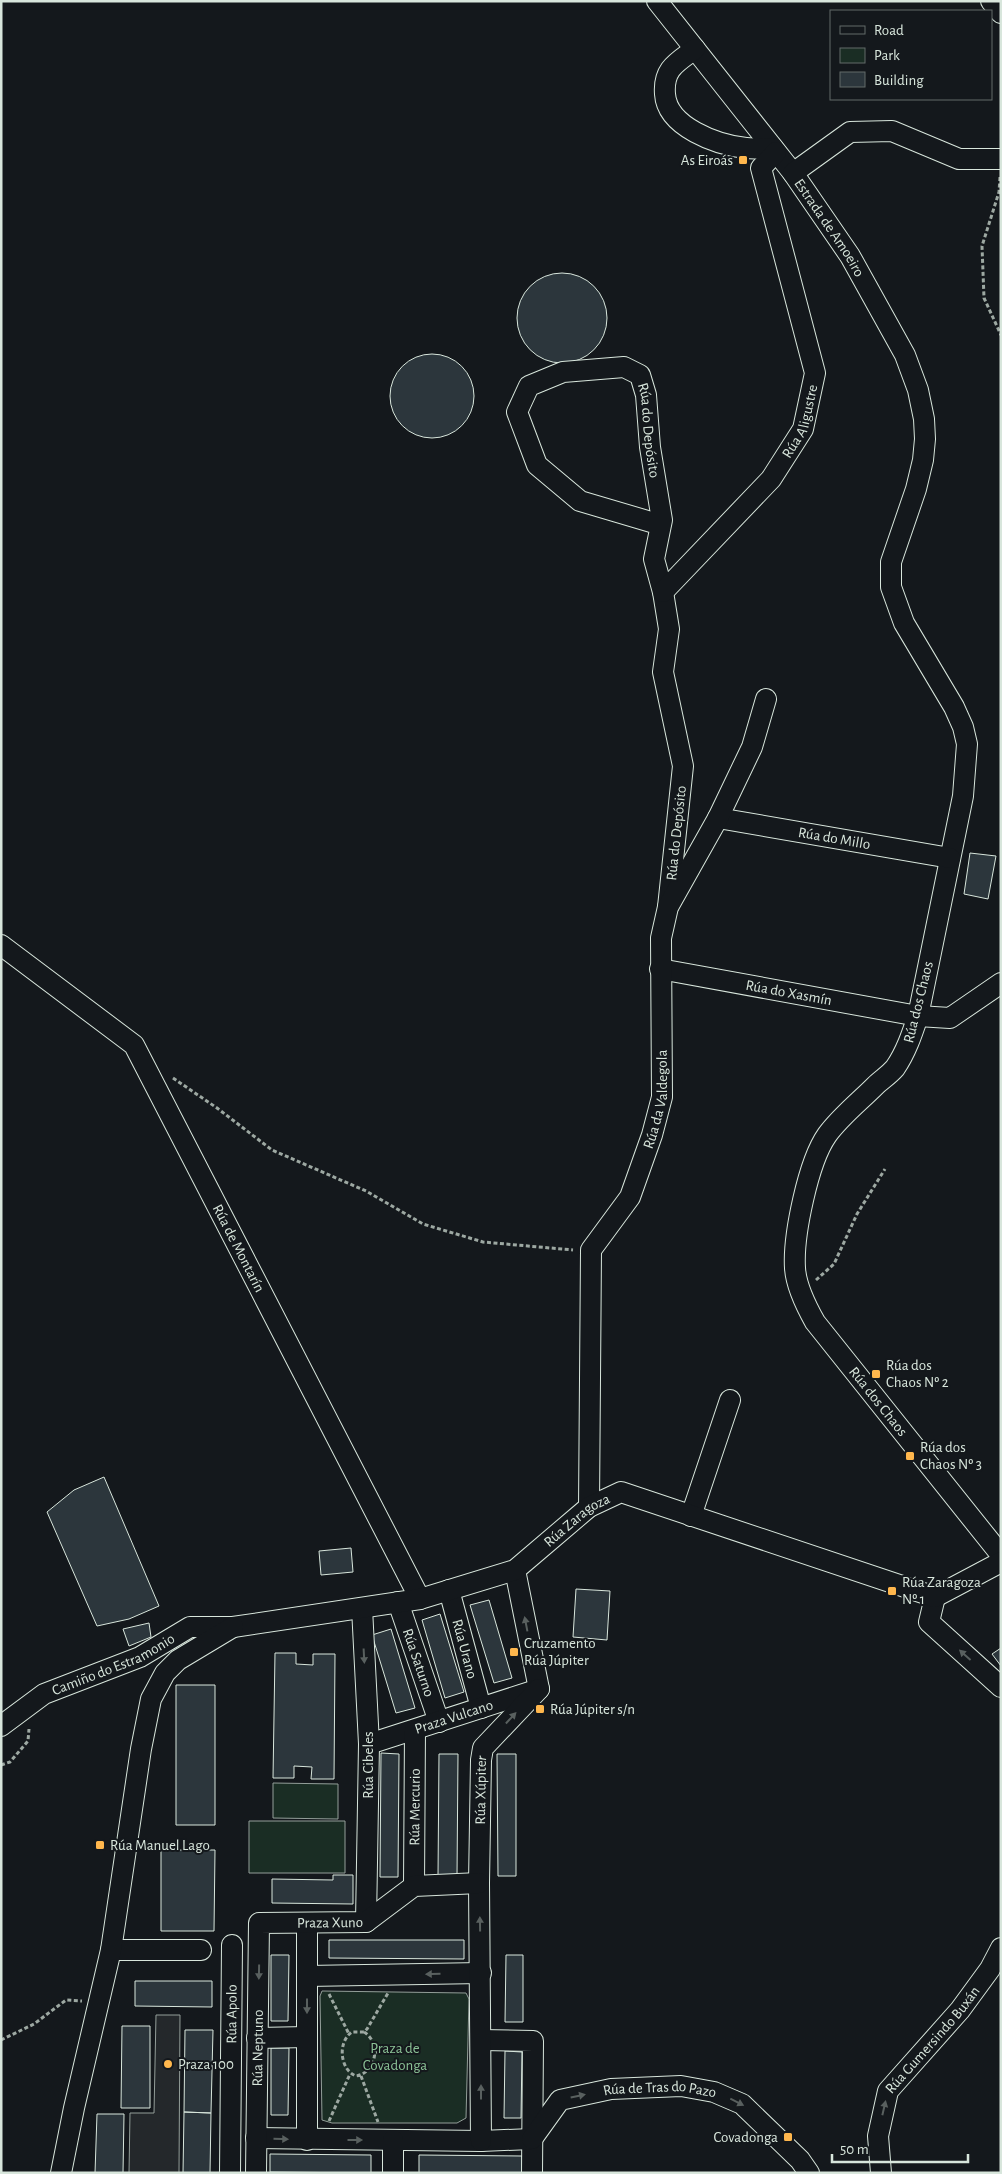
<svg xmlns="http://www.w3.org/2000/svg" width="1002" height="2174" font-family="'Alegreya Sans',sans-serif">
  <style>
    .green { fill: #1a2d24; stroke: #939e99 }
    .parking { fill: #24282b; stroke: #939e99 }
    .building { fill: #2c363c; stroke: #d8e6dc }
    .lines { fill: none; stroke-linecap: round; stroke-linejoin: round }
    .minor-casing { stroke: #d8e6dc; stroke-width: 22 }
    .path { stroke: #9da8a2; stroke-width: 3; stroke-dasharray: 4 2.5; stroke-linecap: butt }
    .minor { stroke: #14181c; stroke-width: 20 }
    .oneway { fill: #59605f }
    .poi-dot { fill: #ffb74d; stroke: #14181c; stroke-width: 2 }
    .labels { text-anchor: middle; stroke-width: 4; stroke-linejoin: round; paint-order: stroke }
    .poi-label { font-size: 15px; fill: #d8e6dc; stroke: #14181c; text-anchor: start }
    .street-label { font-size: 15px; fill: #d8e6dc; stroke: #14181c }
    .park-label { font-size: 15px; fill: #8ac095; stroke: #14181c }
  </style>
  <rect width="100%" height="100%" fill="#14181c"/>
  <path class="green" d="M273,1783l65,1v35l-65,-1z
    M249,1821h96v52h-96z
    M322,1991l144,2 3,6 -3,119 -9,5h-125l-10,-3 -2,-124z"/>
  <path class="parking" d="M156,2015h24l-1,158h-50l1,-60h24z"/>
  <path class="building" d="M517 318a45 45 0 1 1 90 0a45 45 0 1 1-90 0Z
    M390 396a42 42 0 1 1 84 0a42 42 0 1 1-84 0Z
    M970,853l26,3 -8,43 -24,-5z
    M104,1477l55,129 -30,13 -32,7 -50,-114 27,-22z
    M351,1548l2,24 -32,3 -2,-24z
    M576,1589l34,2 -3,49 -34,-3z
    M489,1600l23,78 -18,5 -24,-78z
    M440,1614l24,78 -19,6 -23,-78z
    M149,1623l2,14 -22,9 -6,-17z
    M391,1629l24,79 -19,5 -24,-78z
    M1001,1648v18l-9,-12z
    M275,1653h21v11l17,1v-11h22l-1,125h-23l1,-12 -18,-1v12h-21z
    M176,1685h39v140h-39z
    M381,1753l18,1 -1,123h-18z
    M439,1754h19l-1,123h-19z
    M497,1754h19v122h-18z
    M161,1850h54l-1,81h-53z
    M333,1875h20v29l-81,-1v-24l61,1z
    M329,1940h135v19l-135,-1z
    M271,1955h18l-1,66h-17z
    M506,1955h17v67h-18z
    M135,1981h77v26l-77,-1z
    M122,2026h28v82h-29z
    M185,2030h28l-2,83 -27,-1z
    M271,2048h18l-1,67h-17z
    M505,2051l17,1 -1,66h-17z
    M184,2112l27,1 -1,60h-27z
    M97,2114h27l-1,59h-28z
    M270,2154l101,1v18l-101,-1z
    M419,2155l103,1v17h-103z"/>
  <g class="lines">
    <g class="minor-casing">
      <g id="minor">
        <path id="s1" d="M657,1l136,172 57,83 55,99 13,35 6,29 1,20 -2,21 -7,29 -25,73v25l13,36 50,84 9,20 4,17 -4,52 -45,220c-6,18 -12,36 -23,52 -6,7 -14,12 -20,18 -16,16 -35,31 -48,49 -19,27 -34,101 -32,133 1,18 11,38 20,54l186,233"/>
        <path d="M991,1l10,12"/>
        <path d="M695,49c-19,14 -32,20 -30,45 2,33 52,51 81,54 8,1 18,0 27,0"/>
        <path d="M793,173l57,-41 42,-1 67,28h42"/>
        <path id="s2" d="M661,525l-81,-24 -43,-36 -20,-53 12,-26 34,-14 61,-5 16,8 6,20 4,52 12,73 -8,39 9,33 6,37 -6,43 20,94 -15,141"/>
        <path id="s3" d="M663,592l108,-113 32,-50 12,-56 -54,-205 15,-16"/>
        <path id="s4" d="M718,818l232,40"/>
        <path id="s5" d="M1,945l133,100 286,554"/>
        <path id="s6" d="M660,969l258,47 32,2 51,-35"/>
        <path id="s7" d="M589,1507l2,-257 39,-53 22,-62 10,-38 -1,-159 7,-31 50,-89 34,-71 14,-48"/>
        <path d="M691,1516l39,-116"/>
        <path d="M515,1570l24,119"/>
        <path id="s8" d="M449,1590l32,118"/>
        <path d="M935,1597l-6,25 72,65"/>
        <path id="s9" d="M398,1602l41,120"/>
        <path d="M362,1608l7,136 -3,178"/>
        <path id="s10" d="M1,1726l43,-32 96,-37 50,-30h43l187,-28 95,-29 74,-63 32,-15 314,105 66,-35"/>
        <path id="s11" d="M369,1744l167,-54"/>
        <path id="s12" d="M414,1886l1,-156"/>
        <path d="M111,1950h90"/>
        <path d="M307,1976l174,-3"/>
        <path d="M257,2038l50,-1"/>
        <path d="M481,2040l52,1 -1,132"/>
        <path d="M256,2138l225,3 51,-2"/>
        <path id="s13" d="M532,2139l28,-39 51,-11 70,-3 33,6 28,12 58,56 9,13"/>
        <path d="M307,2140v-217"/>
        <path d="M393,2140v33"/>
        <path id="s14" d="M481,2141l-2,-258 2,-123 2,-12 56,-59"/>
        <path d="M61,2173l13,-65 37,-158 30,-201 10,-50 14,-26 13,-13 55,-33"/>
        <path id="s15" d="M230,2173l2,-228"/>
        <path id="s16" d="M256,2173l3,-250 107,-1 48,-36 65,-3"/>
        <path id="s17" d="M881,2173l-3,-37 10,-45 72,-81 30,-41 11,-21"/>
      </g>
    </g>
    <path class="path" d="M1000,177l-1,15 -17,54 2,52 17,37
      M173,1078l44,30 55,42 94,41 57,33 60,18 90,8
      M816,1280l18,-16 23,-50 28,-45
      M1,1765l9,-3 18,-21 1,-12
      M329,1994l20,40
      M364,2032c18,11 12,41 -8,44 -16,-6 -19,-34 -4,-44h12l3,-3 21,-36
      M1,2040l33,-16 32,-24 16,1
      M376,2052l20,1
      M361,2076l17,46
      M329,2121l21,-47"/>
    <use href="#minor" class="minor"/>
  </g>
  <defs><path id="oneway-solid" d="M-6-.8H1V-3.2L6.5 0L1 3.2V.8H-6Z" transform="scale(1.25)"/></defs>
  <g class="oneway">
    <use href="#oneway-solid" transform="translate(526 1624) rotate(-101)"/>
    <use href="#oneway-solid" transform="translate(965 1655) rotate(-138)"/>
    <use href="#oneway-solid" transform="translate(364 1656) rotate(87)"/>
    <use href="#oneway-solid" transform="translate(511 1718) rotate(-47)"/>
    <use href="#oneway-solid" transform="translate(480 1924) rotate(-91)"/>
    <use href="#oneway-solid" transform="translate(259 1972) rotate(91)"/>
    <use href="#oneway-solid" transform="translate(433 1974) rotate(179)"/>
    <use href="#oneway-solid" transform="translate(307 2006) rotate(90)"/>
    <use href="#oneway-solid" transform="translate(481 2092) rotate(-90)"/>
    <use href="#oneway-solid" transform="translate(578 2096) rotate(-12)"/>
    <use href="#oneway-solid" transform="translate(737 2102) rotate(27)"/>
    <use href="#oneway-solid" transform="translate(884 2108) rotate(-77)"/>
    <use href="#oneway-solid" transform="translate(281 2139) rotate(1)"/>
    <use href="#oneway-solid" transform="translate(355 2140)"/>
  </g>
  <g class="poi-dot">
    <rect x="738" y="155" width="10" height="10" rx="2.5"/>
    <rect x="871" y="1369" width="10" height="10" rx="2.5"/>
    <rect x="905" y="1451" width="10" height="10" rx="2.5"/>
    <rect x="887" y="1586" width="10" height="10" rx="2.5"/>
    <rect x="509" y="1647" width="10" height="10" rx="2.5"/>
    <rect x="535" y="1704" width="10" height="10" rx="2.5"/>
    <rect x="95" y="1840" width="10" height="10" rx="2.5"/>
    <circle cx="168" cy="2064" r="5"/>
    <rect x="783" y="2132" width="10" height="10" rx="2.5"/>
  </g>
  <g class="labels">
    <g class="poi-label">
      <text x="733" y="165" text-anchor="end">As Eiroás</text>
      <text x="886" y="1370">Rúa dos<tspan x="886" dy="17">Chaos Nº 2</tspan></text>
      <text x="920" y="1452">Rúa dos<tspan x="920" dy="17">Chaos Nº 3</tspan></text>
      <text x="902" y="1587">Rúa Zaragoza<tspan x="902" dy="17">Nº 1</tspan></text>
      <text x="524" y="1648">Cruzamento<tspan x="524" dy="17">Rúa Júpiter</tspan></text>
      <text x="550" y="1714">Rúa Júpiter s/n</text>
      <text x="110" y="1850">Rúa Manuel Lago</text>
      <text x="178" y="2069">Praza 100</text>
      <text x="778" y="2142" text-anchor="end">Covadonga</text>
    </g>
    <g class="street-label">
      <text dy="5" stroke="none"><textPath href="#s1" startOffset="285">Estrada de Amoeiro</textPath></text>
      <text dy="5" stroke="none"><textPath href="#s3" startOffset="222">Rúa Aligustre</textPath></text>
      <text dy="5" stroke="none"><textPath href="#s2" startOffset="398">Rúa do Depósito</textPath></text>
      <text transform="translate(676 833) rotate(-84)" y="5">Rúa do Depósito</text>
      <text dy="5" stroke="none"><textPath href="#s4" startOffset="118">Rúa do Millo</textPath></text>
      <text dy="5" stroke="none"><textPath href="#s6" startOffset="131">Rúa do Xasmín</textPath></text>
      <text transform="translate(918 1002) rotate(-76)" y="5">Rúa dos Chaos</text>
      <text dy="5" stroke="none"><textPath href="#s7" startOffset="425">Rúa da Valdegola</textPath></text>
      <text dy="5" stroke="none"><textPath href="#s5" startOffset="395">Rúa de Montarín</textPath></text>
      <text dy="5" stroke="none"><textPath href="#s1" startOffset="1576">Rúa dos Chaos</textPath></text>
      <text dy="5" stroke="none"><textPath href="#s10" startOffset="626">Rúa Zaragoza</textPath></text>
      <text dy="5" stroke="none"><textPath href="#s8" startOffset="61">Rúa Urano</textPath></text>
      <text dy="5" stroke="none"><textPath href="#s9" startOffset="64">Rúa Saturno</textPath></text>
      <text dy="5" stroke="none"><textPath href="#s10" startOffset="129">Camiño do Estramonio</textPath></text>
      <text dy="5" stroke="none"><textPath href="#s11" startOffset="89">Praza Vulcano</textPath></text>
      <text transform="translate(368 1765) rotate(-90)" y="5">Rúa Cibeles</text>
      <text dy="5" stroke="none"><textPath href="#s14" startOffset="351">Rúa Xúpiter</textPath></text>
      <text dy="5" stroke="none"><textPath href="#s12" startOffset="79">Rúa Mercurio</textPath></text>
      <text dy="5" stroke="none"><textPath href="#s16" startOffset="321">Praza Xuno</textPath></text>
      <text dy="5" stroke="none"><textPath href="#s15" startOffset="159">Rúa Apolo</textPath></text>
      <text dy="5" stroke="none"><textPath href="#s17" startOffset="151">Rúa Gumersindo Buxán</textPath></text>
      <text dy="5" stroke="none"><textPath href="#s16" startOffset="125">Rúa Neptuno</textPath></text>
      <text dy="5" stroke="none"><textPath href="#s13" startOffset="149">Rúa de Tras do Pazo</textPath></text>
    </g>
    <g class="park-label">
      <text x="395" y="2053">Praza de<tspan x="395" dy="17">Covadonga</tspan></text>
    </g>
  </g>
  <rect width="1002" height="2174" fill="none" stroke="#d8e6dc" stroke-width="5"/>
  <rect x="830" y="10" width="162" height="90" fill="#14181c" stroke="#626a69"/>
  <rect x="840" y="26" width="25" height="8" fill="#14181c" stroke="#626a69"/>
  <text x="874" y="35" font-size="15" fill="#d8e6dc">Road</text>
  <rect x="840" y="48" width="25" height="15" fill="#1a2d24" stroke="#626a69"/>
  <text x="874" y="60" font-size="15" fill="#d8e6dc">Park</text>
  <rect x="840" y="72" width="25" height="15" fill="#2c363c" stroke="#626a69"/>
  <text x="874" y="85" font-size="15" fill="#d8e6dc">Building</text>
  <path d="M832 2154v8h136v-8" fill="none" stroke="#d8e6dc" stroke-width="2.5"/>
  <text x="840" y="2154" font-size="15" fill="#d8e6dc" stroke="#14181c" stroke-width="4" paint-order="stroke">50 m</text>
</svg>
